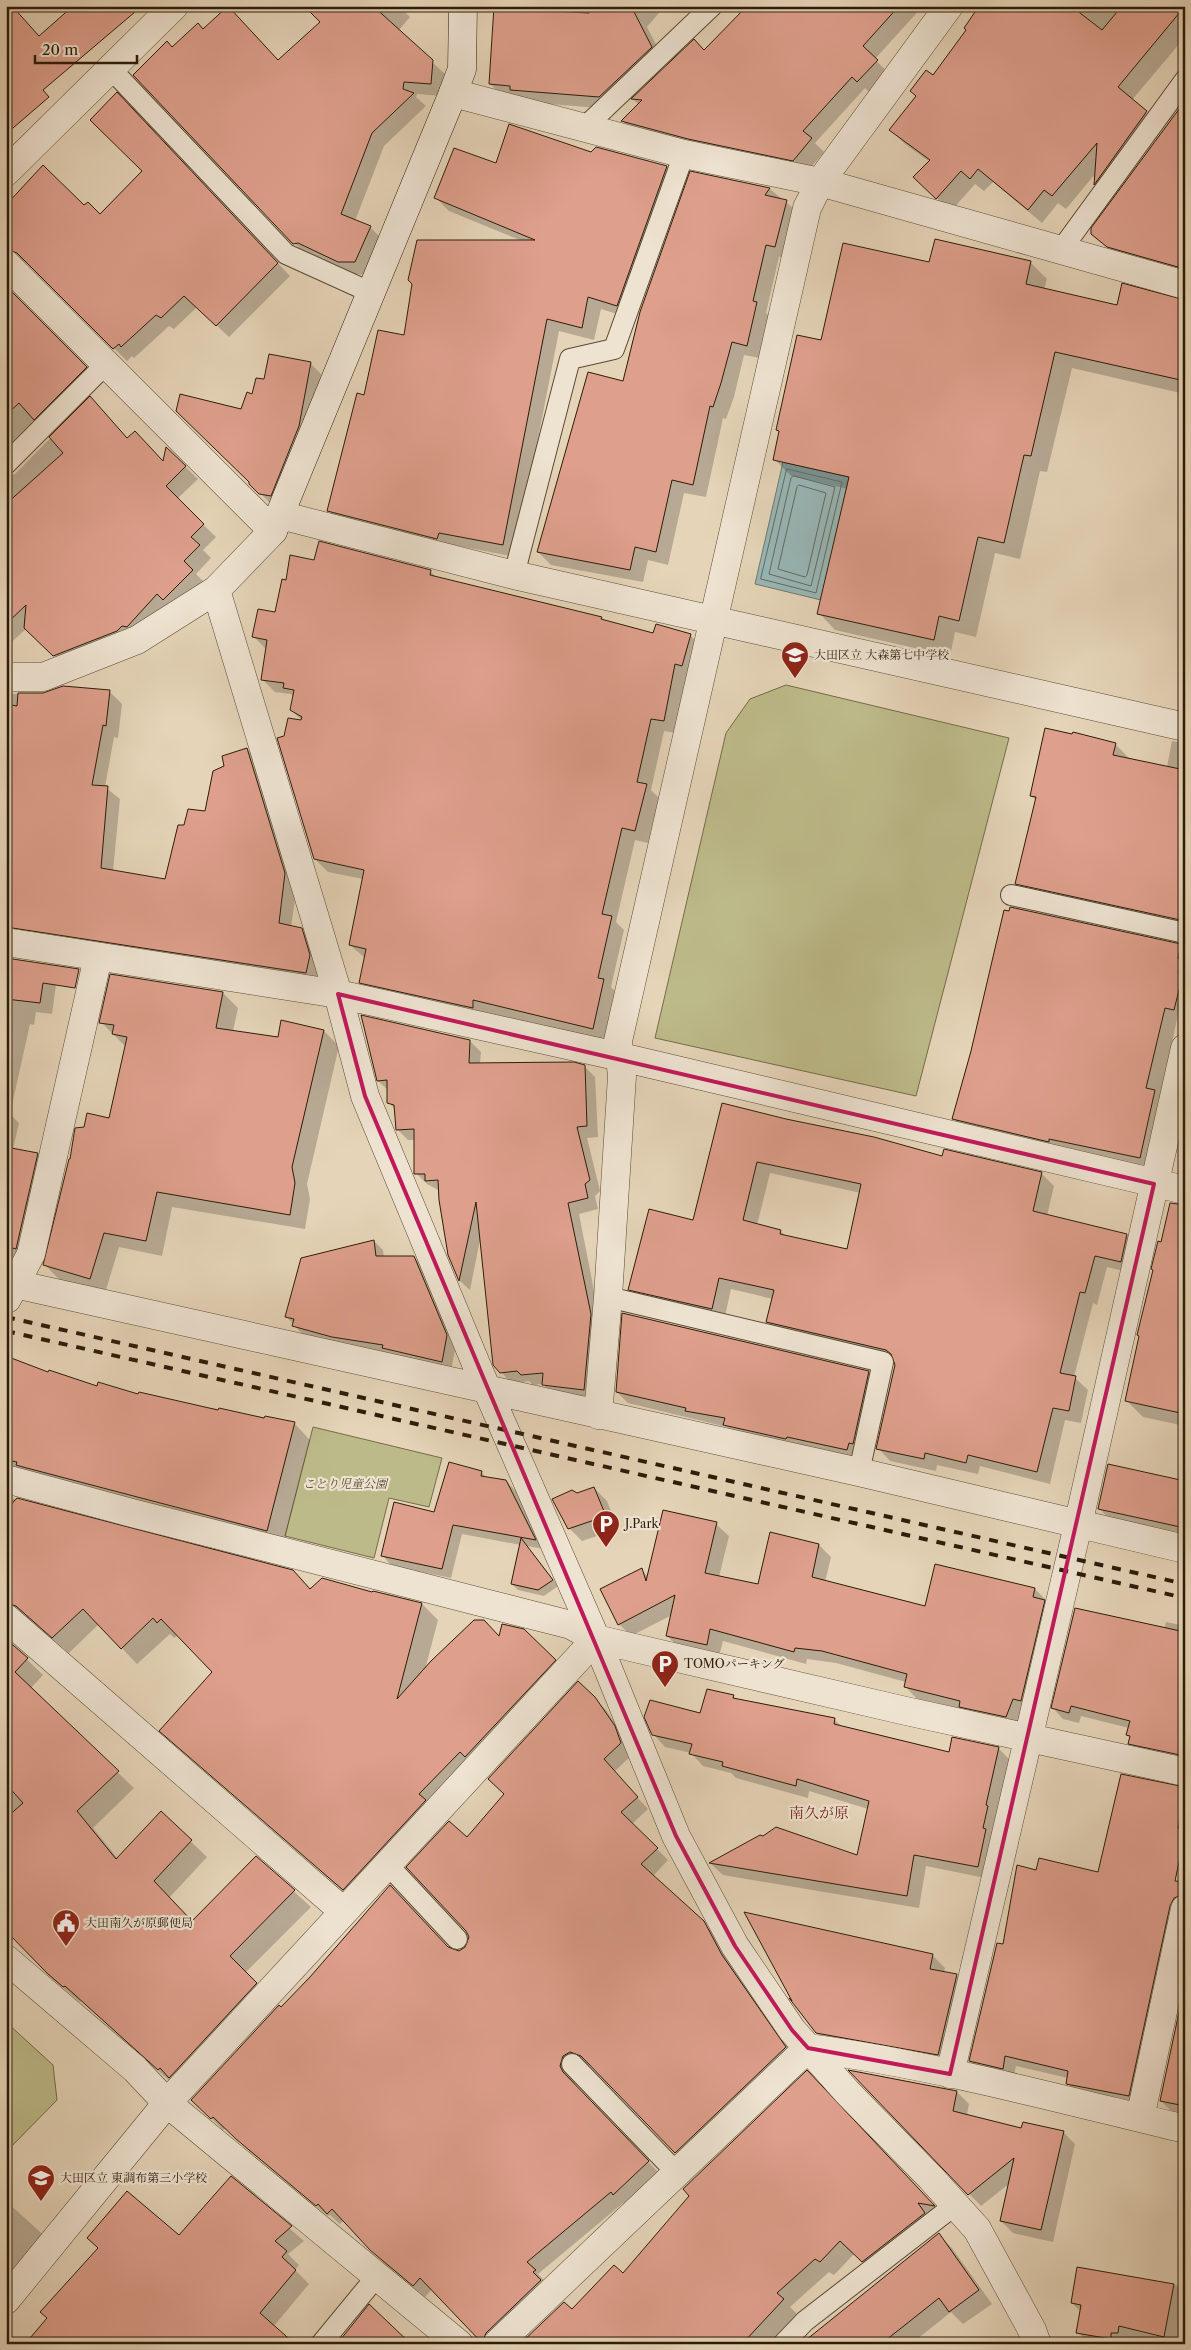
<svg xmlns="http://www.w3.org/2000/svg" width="1191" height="2350" font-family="'Libre Caslon Text','Noto Serif JP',serif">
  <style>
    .green { fill: #bdba89; stroke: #746b48 }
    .water { fill: #98b7b7; stroke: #6d7971 }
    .shadow { fill: #0003; fill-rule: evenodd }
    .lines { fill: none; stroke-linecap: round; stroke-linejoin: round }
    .shore { stroke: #626a60; stroke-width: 1 }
    .building { fill: #de9f8c; stroke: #2c1c08; fill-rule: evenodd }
    .lane-casing { stroke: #5a4a34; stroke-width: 22 }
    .street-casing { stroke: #5a4a34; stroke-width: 29 }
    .secondary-casing { stroke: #2c1c08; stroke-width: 29 }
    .lane { stroke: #eee3d1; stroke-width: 20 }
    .street { stroke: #eee3d1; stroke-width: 28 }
    .secondary { stroke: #eee3d1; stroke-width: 28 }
    .rail { stroke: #2c1c08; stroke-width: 4; stroke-dasharray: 9 9; stroke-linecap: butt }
    .marked { fill: none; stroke: #c2185b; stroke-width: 4; stroke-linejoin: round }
    .labels { text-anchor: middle; stroke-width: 4.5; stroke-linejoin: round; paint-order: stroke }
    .poi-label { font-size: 12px; fill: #2c1c08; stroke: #eee3d1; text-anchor: start }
    .park-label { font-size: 12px; font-style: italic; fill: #584b2f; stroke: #eee3d1 }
    .quarter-label { font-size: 15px; fill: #7a1f14; stroke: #eee3d1 }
  </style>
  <rect width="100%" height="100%" fill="#e5d4b8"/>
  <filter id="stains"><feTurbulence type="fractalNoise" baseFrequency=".004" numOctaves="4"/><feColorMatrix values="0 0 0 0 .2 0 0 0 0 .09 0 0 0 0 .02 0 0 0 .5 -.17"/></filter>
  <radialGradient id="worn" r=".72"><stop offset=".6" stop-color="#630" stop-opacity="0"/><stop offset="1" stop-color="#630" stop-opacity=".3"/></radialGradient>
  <path class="green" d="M786,685l223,53 -93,358 -261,-58 71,-305 24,-34z
    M313,1427l129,31 -13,49 -40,-9 -15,60 -89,-22z
    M6,2022l47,43 4,35 -51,52z"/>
  <path class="water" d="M783,462l66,15 -28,123 -66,-16z"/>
  <path class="shadow" d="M305,6h94l11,11 -12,14 47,43 -2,22 -26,-2 -1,3 10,9 -42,40 -29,75 15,6 13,13 -15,35 -16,-1 -45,-18 -13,-13 -122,-195 31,-18 76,31 43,-39z
    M496,6h169l-18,21 17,33 -52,49 -88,-7 -21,-6 -13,-12z
    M750,6h173l-48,53 14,15 -18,20 -6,-6 -50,55 9,9 -18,21 -171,-39 -12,-13 16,-16 -6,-6 61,-58 11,10z
    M981,6h204v31l-53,63 28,26 -52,71 -13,-13 1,-11 -30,36 -8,-6 -16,20 -49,-41 -9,9 -9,-7 -24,27 -22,-20 1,-29 -25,-18 -14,-14 76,-100z
    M1185,102v176l-63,-18 -30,-26z
    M129,107l161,169 -61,61 -32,-30 -23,22 -5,-3 -35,32 -2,-2 -5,5 -96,-96 -8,-4h-8l-9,6v-58l78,-2 16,9 43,-45z
    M591,153l76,14 12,13 -49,138 -29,-9 -7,31 -35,-9 -44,226 -174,-34 -13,-13 37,-114 40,-59 117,-96 -73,-30 -13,-13 61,-34z
    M691,173l79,16 30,25 -12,45 -9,-2 -13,56 4,3 -10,42 -16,-3 -10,42 -8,22 -3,-1 -17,79 -22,-4 -16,72 -20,-5 -5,22 -92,-17 -13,-13 86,-169z
    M1030,262l17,17 -3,11 141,32v72l-113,-26 -25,104 -7,-1 -20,88 -25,-6 -19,84 -21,-5 -5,24 -115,-26 -16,-17 29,-124 -57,-13 -17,-17 48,-118 108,-77z
    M6,288l92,92 -88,88 -2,7 7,-1 75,-76 38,41 36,23 3,-13 31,30 -21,20 39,38 -13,13 8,8 -15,16 9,9 -138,85 -41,-39 -20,18z
    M310,363l11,11 -11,64 -38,67 -22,-22 -8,-72 23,-30z
    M315,561l115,10 8,8 163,39 4,3 49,13 36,1 13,13 -27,85 -12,-2 -13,59 8,8 -11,45 -13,-3 -19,82 8,8 -13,57 6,6 -12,48 -120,-29v8l-112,-25 -13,-13 5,-24 -15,-13 13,-66 -35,-7 -13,-13 -11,-137 -13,-12 3,-13 -3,-3 -16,-2 -13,-13 5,-29 -13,-13 22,-24 11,-31z
    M110,692l12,12 -4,34 -4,-1 -9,50 15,12 -7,72 53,10 19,-54 21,-14 20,-47 21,-17 12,12 38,125 -6,41 10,2 13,13 7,26 -3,16 -165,-32 -147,-25v-233z
    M1172,741l13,2v190l-152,-33 -16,-17 19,-83 -5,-4 84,-52 16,16 36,7z
    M1177,945l8,7v31l-25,114 7,7 -14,66 -186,-38 -13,-13z
    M6,969l38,4 12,12 -4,29 -16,-2 -2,13 -4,-1 -20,90 9,9 -6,26 24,5 12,12 -21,94 -22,-5z
    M223,993l15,15 -5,23 46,7 45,-7 15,15 -32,138 3,15 -5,30 -133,-22 -10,49 -43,-9 -14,46 -45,-13 -16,-16 27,-104 14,-32 25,-9 16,-72 -25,-25z
    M470,1041l11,11 -1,12 104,2 11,11 3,60 -11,1 13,53 -5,5 3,13 -19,5 22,112 -6,74 -41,-4 -11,-12 -10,1 -4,-4 -17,3 -11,-12 -21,-132 -10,50 -10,-9 -11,-26 -9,-64 -13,-7 -11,-11 -1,-33h-7l-11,-11 -1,-19 -7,-7 -1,-13 -10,-9z
    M723,1105l220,52 98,16 13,13 -7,30 80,19 12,12 -6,26 -26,-6 -10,38 -4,-2 -19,74 14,13 -7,33 -16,-3 -15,64 -70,-18 -2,8 -41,-9 -1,6 -46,-10 -12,-13 17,-85 -116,-29 -12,-12 6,-23 -42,-10 -7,32 -82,-20 -13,-12 65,-68zM770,1173l91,20 -13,57 -62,-14 -6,-5 -23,-6z
    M1184,1150h1v28l-6,-6z
    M1185,1206v220l-42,-9 -17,-17 36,-156z
    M374,1241l9,9 1,8 30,-1 9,9 33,79 -5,26 -148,-36 -17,-19z
    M6,1357l43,16 49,15 196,35 16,17 -27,107 -276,-56v6l285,74 19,19 62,4 1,-2 48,12 16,16 -13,50 75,-32 55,22 16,16 -212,229 -182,-159 37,-74 -36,-37 -4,3 -4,-4 -33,30 -38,-40 -30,29 -36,-31 -6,-4 -21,13 1,9 36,35 -13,14 104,99 -41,40 25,31 43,-46 46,44 -38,41 23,24 64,-65 55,50 -66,66 27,27 -98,85 -93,-84 -1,1 -32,-27 -42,-45z
    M868,1372l11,11 -21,77 -123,-24 -8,-9 -99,-24 -11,-11z
    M481,1472l6,6 19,3 10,10 15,27 13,31 -17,-3 31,40 -14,10 -26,-6 -6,-6 9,-39 -59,-11 -11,44 -59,-12 -9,-10z
    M1185,1482v58l-70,-15 -16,-17z
    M594,1488l13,13 11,28 -36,12 -13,-13 -15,-28z
    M716,1524l13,12 -10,41 40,9 60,-41 12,12 -6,25 101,25 109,-18 12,12 -29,127 -53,-17 -48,-12 -12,-13 1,-4 -70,-19 -29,-4 -1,5 -83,-23 -4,15 -39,-8 -13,-12 5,-21 -41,21 -12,-12 22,-54 8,7z
    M1166,1622l19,4v138l-45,-10 -10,-11 1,-5 -3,-3 1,-7 -48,-12 -2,7 -16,-4 -10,-11 111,-78z
    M578,1683l28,27 20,29 6,16 -18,17 34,37 -16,15 36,36 -15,16 62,58 18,34 64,91 -110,105 -94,-97 -6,-3 -11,2 -4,7 3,12 84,88 -34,32 -2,-2 -85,71 8,8 -62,61 -52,-54 -7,8 -42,-35 -39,-42 -4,4 -10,-9 -2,1 -79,-65 -23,-23 -3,2 -30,-30 89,-91 167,-60 10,3 7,-4 4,-11 -3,-98 38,-45z
    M733,1697l4,3 97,19 8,8 108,27 48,-6 13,13 -21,118 -64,-13 -7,42 -196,-33 -12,-11 49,-28 98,20 10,-47 -59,-18 -1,7 -72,-20 -5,-5 -28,-7 -12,-13 -26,-6 -12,-13 48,-20z
    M1185,1788v80l-13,-3 -4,48 10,11 -39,182 -61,-12 -11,-11 1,-5 -52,-12 -3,13 -32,-7 -11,-11 34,-116 32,-74 63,3z
    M932,1955l13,13 -1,5 13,3 13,13 -19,78 -121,-21 -13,-13z
    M1185,1990v125l-13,-3 -11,-11z
    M852,2072l105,20 12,12 -2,11 55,14 41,3 12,12 -22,98 -40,-9 -12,-12 9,-38 -29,23z
    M820,2086l126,132 -70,57 -21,-22 -21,22 -5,-3 -39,35 7,7 -29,30h-112l-84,-33 51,-36z
    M231,2178l73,63 -16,13 11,11 -4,5 14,14 -36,43 -247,17 153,-108z
    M6,2201l43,39 -43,50z
    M938,2234l14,14 40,56 -29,20 -12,-12 -40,32h-109z
    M1078,2268l107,19v57h-96l-11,-12 3,-20 -9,-9z"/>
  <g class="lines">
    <path class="shore" d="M787,469l55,13 -26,111 -55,-14z
      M794,476l41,11 -24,99 -42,-12 22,-96z
      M799,485l27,8 -19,82 -2,2 -27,-8 19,-82z"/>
  </g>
  <path class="building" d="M6,6h6l27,30 34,-30h69l-99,84 6,7 -43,37z
    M228,6l50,54 42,-38 -16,-16h69l60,54 -2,24 -27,-2 -1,7 11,4 -42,40 -31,81 30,12 -16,36h-17l-40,-19 -5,1 -160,-169 34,-34 5,6 26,-24 5,6z
    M494,6h56v5l39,2 6,-7h36l21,41 -53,50 -89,-7v-4l-21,-2z
    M747,6h152l-36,40 15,14 -21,22 -5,-5 -49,54 9,7 -19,23 -105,-22 -67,-18 21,-21 -11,-1 63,-60 10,11z
    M979,6h92l31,24 20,-24h63l-67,81 29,24 -53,74 3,-42 -45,53 -8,-6 -16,20 -50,-41 -8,10 -9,-8 -25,28 -23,-22 17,-17 -41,-30 27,-34 -6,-5 16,-21 7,5 33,-45 -2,-2z
    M117,92l161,171 -62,63 -32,-30 -23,22 -5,-3 -35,32 -2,-3 -6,5 -96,-96 -11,-4v-44l37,-40 41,40 4,-3 12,12 42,-43 -52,-51z
    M1185,101v168l-78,-22 -16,-13v-6z
    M509,124l82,28 5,-5 71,19 -50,140 -29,-9 -6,31 -35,-9 -44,226 -64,-12 -2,6 -110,-28 30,-118 7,2 14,-65 26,5 8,-51 -4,-4 9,-40h118l-101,-42 20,-50 42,15z
    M690,171l80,17 -5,7 22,5 -12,47 -9,-2 -13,56 4,1 -10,44 -15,-4 -11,41 -8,24 -3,-1 -17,79 -21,-5 -16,72 -21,-5 -5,23 -93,-18 51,-180 35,9 17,-69z
    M935,239l96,22 -5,23 91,21 5,-22 63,17v81l-130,-29 -24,104 -7,-1 -20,88 -26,-6 -19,84 -20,-5 -5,24 -117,-26 32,-137 -76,-17 6,-29 -3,-1 21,-95 24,5 22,-97 86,19z
    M6,286l81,81 -53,53 -15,-17 -13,12z
    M269,354l42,8 -12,64 -28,70 -12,-2 -10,-10v-2l-73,-71 4,-17 61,15 6,-17 5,2 4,-16 8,1z
    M90,396l37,42 8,-7 28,30 3,-14 20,19 -20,20 38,38 -13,13 9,8 -16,16 9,9 -30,30 -6,-6 -30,33 -5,-1 -5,5 -64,25 -29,-28 2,-23 -20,19v-120l57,-51 -14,-16z
    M319,541l112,29 -1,5 172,42 -1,2 52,14 3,-9 35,10 -9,32 -7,-2 -11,57 -13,-2 -14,63 10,2 -12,47 -13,-3 -20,86 10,2 -14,62 6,1 -11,50 -120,-29v8l-114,-25 7,-34 -17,-4 15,-75 -50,-11 -37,-121 7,-2 4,-18 13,2 1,-3 -12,-7 4,-20 -11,-2 1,-5 -23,-3 6,-40 -15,-3 6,-28 17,3 7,-33 4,1 4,-25 24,5z
    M63,686l47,4 -4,36 -3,-1 -11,60 16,1 -7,82 64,11 13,-54h6l4,-16 17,2 8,-40 11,-5 -2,-10 25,-8 38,125 -6,50 23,5 8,27 -4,18 -300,-46v-223l11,2 1,-13h25z
    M1045,728l27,6 1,-2 43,11 -3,12 72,15v151l-170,-37 21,-87 -6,-1z
    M1010,907l171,37 -3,14 3,3 -2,12 4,1 -9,36 -9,-2 -19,80 9,2 -15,68 -91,-19v3l-97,-23 19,-68 33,-141 5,1z
    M6,958l73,11 -4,19 -32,-5 -3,20 -34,-4z
    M110,974l113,18 -7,36 62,9 3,-17 43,10 -32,137 3,16 -5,32 -133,-23 -11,49 -42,-8 -14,46 -47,-14 26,-106h1l5,-31 9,-1 3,-14 22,5 18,-81 -15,-3 2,-9 -15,-2z
    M361,1015l109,25 -1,23 105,-1 11,3 2,61 -10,1 13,53 -5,4 3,14 -20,5 23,111 -7,76 -42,-5 1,-12 -22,2 -4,-4 -17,2 -7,-8 -17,-163 -17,79 -11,-26 -9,-55 -1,-20 -13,1v-7h-11v-45l-18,1 -2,-25 -7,-2v-23l-10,1z
    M722,1103l64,16 88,18 68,19 2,-7 98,23 -9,39 94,23 -6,28 -26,-6 -10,37 -5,-1 -20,81 16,3 -7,35 -16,-3 -16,64 -69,-17 -2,8 -41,-10 -1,6 -48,-10 19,-84 -4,-11 -5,-4 -120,-28 8,-32 -55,-12 -7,31 -84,-19 21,-81 44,11zM757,1162l104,22 -14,65 -67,-15 1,-4 -38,-10z
    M6,1147l32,6 -22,96 -10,-3z
    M1170,1203l15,2v209l-60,-13 14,-65 -2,-1 16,-65 -2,-1 7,-28 3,1z
    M374,1240l2,16h38l33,79 -5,27 -60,-14 1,-3 -51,-8 -40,-11 2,-7 -9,-2 16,-59z
    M622,1313l247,58 -16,73 -4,-1 -2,7 -60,-13 -1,2 -63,-14 2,-7 -40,-7 1,-3 -70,-16z
    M6,1356l42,16 1,-2 48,16 1,-4 40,12 1,-2 79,18 1,-2 45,10 1,-2 30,6 -28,109 -244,-64 -7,-2 1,-3 -11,-2z
    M449,1462l33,9 -1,5 25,4 30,60 -83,-15 -11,44 -61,-13 13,-54 40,10z
    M1108,1464l77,17v47l-87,-19z
    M594,1487l12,29 -38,13 -16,-30 20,-9 5,3z
    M17,1498l276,72 17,19 12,-11 50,14 1,-1 49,12 -25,96 34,-38 43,-41h10l15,16 3,-12 22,5 32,31 -91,97 -5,-5 -41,42 7,6 -83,90 -184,-159 53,-59 -51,-53 -4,4 -4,-5 -32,31 -38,-40 -31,29 -36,-32 -10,-3v-93z
    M663,1510l54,12 -12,51 53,11 12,-52 49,12 -7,33 113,29 10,-42 100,24 -2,9 12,3 -24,101 -8,-2 -7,18 -47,-10 1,-6 -56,-14 3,-13 -85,-23 -27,-3 -1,4 -84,-23 -3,16 -41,-9 9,-41 -57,30 -18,-36 42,-21 4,13z
    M521,1538l32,42 -15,10 -27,-6z
    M1075,1608l110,24v124l-57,-12 2,-8 -4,-1 4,-14 -59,-15 -2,7 -18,-5z
    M6,1639l22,19 -13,14 104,99 -42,40 39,48 45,-48 31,29 -38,41 38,40 64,-65 39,34 -65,66 27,27 -88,95 -9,-10 -2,2 -93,-84 -2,1 -16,-14 -41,-42v-113l17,-15 -17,-19z
    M578,1681l17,16 20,29 6,17 -17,16 34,38 -17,15 37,36 -17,16 63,57 18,34 64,92 -111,106 -94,-97 -11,-4 -7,4 -3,10 3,6 86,89 -36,34 -2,-3 -84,70 9,8 -3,2 8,8 -55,53 -4,10 -62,-65 -7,8 -43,-36 -38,-41 -5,5 -9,-10 -2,2 -80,-67 -23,-22 -2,2 -20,-19 88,-95 2,2 29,-30 80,-92 58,62 11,4 6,-4 4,-10 -3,-6 -60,-64 43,-46 18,16 37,-43 -16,-15z
    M707,1689l27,6 -1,3 102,20 -1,6 115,28 3,-15 47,10 -13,58 2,1 -5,22 3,1 -8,38 -64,-12 -7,41 -198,-33 51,-28 3,1 13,-9 81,28 12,-54 -72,-22 -1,7 -74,-20 1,-4 -34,-8 3,-10 -40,-9 -8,-18 6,-17 50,13z
    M1121,1774l64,13v12l-7,29 7,5 -10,48 10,1v12l-11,4 -4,8 -41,190 -63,-12 2,-13 -63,-15 -2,13 -34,-8 28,-118 6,1 14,-79 19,5 3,-12 59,14z
    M744,1912l189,42 -3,15 27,5 -19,81 -122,-22 -27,-35 3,3z
    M1185,1984v122l-25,-5z
    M807,2070l128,136 -17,-3 7,10 -63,49 -22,-21 -20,21 -5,-3 -38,34 7,6 -42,45h-222l44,-42 8,7 42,-44 9,8 66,-77 -6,-7z
    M848,2070l109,21 -4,20 68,17 2,-6 41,9 -23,99 -41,-9 14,-63 -46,37z
    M231,2176l61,50 -17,15 12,10 -5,6 14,13 -36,43 35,31h-270l22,-26 -7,-6 58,-64 -11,-10 40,-47 52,44z
    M939,2233l40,57 -30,22 -10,-14 -58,46h-80z
    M1077,2267l97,17 -10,53 -45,-11 -1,7h-7v6l-35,-6 5,-28 -10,-2z
    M369,2304l42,40h-74z"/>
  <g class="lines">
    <g class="lane-casing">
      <path id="lane" d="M111,69l175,185 86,39
        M585,127l127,-121
        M1061,250l124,-170
        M6,464l100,-100
        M514,575l56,-216 44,-10 70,-195
        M1011,895l174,38
        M608,1297l275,65 -24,110
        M387,1864l70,75
        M572,2064l105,109
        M321,2344l56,-68
        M783,2344l22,-23 150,-116"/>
    </g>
    <g class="street-casing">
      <path id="street" d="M453,93l231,61 136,28 365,103
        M6,172l168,-166
        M6,264l267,267 -57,59 -79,50 -94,37h-37
        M280,515l234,60 671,152
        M216,590l122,404 27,102 114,275 117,268 80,197 59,110 57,84 55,62 84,86 46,51 55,101 5,14
        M6,942l332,52 283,63 564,133
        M6,1282l853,190 326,77
        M7,1299l24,-45 67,-297
        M598,1415l10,-118 14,-221 -4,-35 189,-833 13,-26 129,-176
        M6,1479l126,34 439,112 25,14 310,72 279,61
        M6,1618l337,293
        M6,1959l129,110 32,34 292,241
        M808,2048c127,17 252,51 377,81
        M950,2074l128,-549 107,-477
        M1140,2118l45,-209
        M6,2300l161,-197 429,-464
        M497,2344l311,-296"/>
    </g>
    <g class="secondary-casing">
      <path id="secondary" d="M273,531l180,-438 9,-24 1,-63"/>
    </g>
    <use href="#lane" class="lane"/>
    <use href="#street" class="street"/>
    <use href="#secondary" class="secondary"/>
    <path class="rail" d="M6,1317l1179,267
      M6,1331l1179,267"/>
  </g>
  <path class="marked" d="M338,994l816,190 -204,890 -142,-26 -16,-18 -57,-84 -59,-110 -311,-740z"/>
  <defs>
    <g id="school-pin" transform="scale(1.4375)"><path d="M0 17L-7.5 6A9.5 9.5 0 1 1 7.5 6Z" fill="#8f2418" stroke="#eee3d1"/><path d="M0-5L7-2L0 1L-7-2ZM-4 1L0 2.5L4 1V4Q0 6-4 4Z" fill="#fff"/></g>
    <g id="parking-pin" transform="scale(1.4375)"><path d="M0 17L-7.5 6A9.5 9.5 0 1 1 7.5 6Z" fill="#8f2418" stroke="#eee3d1"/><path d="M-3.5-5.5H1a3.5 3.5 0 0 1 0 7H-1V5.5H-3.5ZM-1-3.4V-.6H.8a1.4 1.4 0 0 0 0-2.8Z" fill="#fff"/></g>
    <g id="civic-pin" transform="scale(1.4375)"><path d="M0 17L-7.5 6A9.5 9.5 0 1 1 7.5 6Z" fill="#8f2418" stroke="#eee3d1"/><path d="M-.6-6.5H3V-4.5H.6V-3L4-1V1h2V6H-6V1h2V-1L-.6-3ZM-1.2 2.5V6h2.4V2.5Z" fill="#fff"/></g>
  </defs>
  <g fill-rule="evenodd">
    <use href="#school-pin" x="795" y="655"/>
    <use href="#parking-pin" x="606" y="1524"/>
    <use href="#parking-pin" x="665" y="1664"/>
    <use href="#civic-pin" x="66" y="1923"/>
    <use href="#school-pin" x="41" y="2178"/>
  </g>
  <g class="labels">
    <g class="poi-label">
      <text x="814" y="659">大田区立 大森第七中学校</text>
      <text x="625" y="1528">J.Park</text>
      <text x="684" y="1668">TOMOパーキング</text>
      <text x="85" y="1927">大田南久が原郵便局</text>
      <text x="60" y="2182">大田区立 東調布第三小学校</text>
    </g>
    <g class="park-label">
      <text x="345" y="1488">ことり児童公園</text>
    </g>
    <g class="quarter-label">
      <text x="819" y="1818">南久が原</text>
    </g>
  </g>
  <rect width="1191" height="2350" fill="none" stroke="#e5d4b8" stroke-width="25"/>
  <rect x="8" y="8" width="1176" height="2335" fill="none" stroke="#2c1c08" stroke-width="2.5"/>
  <rect x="12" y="12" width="1166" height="2325" fill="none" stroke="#2c1c08"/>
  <path d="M35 55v8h102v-8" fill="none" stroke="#2c1c08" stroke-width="2.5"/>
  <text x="42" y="55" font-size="15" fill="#2c1c08" stroke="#eee3d1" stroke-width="4" paint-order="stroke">20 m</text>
  <rect width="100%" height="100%" filter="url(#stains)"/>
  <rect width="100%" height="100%" fill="url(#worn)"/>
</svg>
